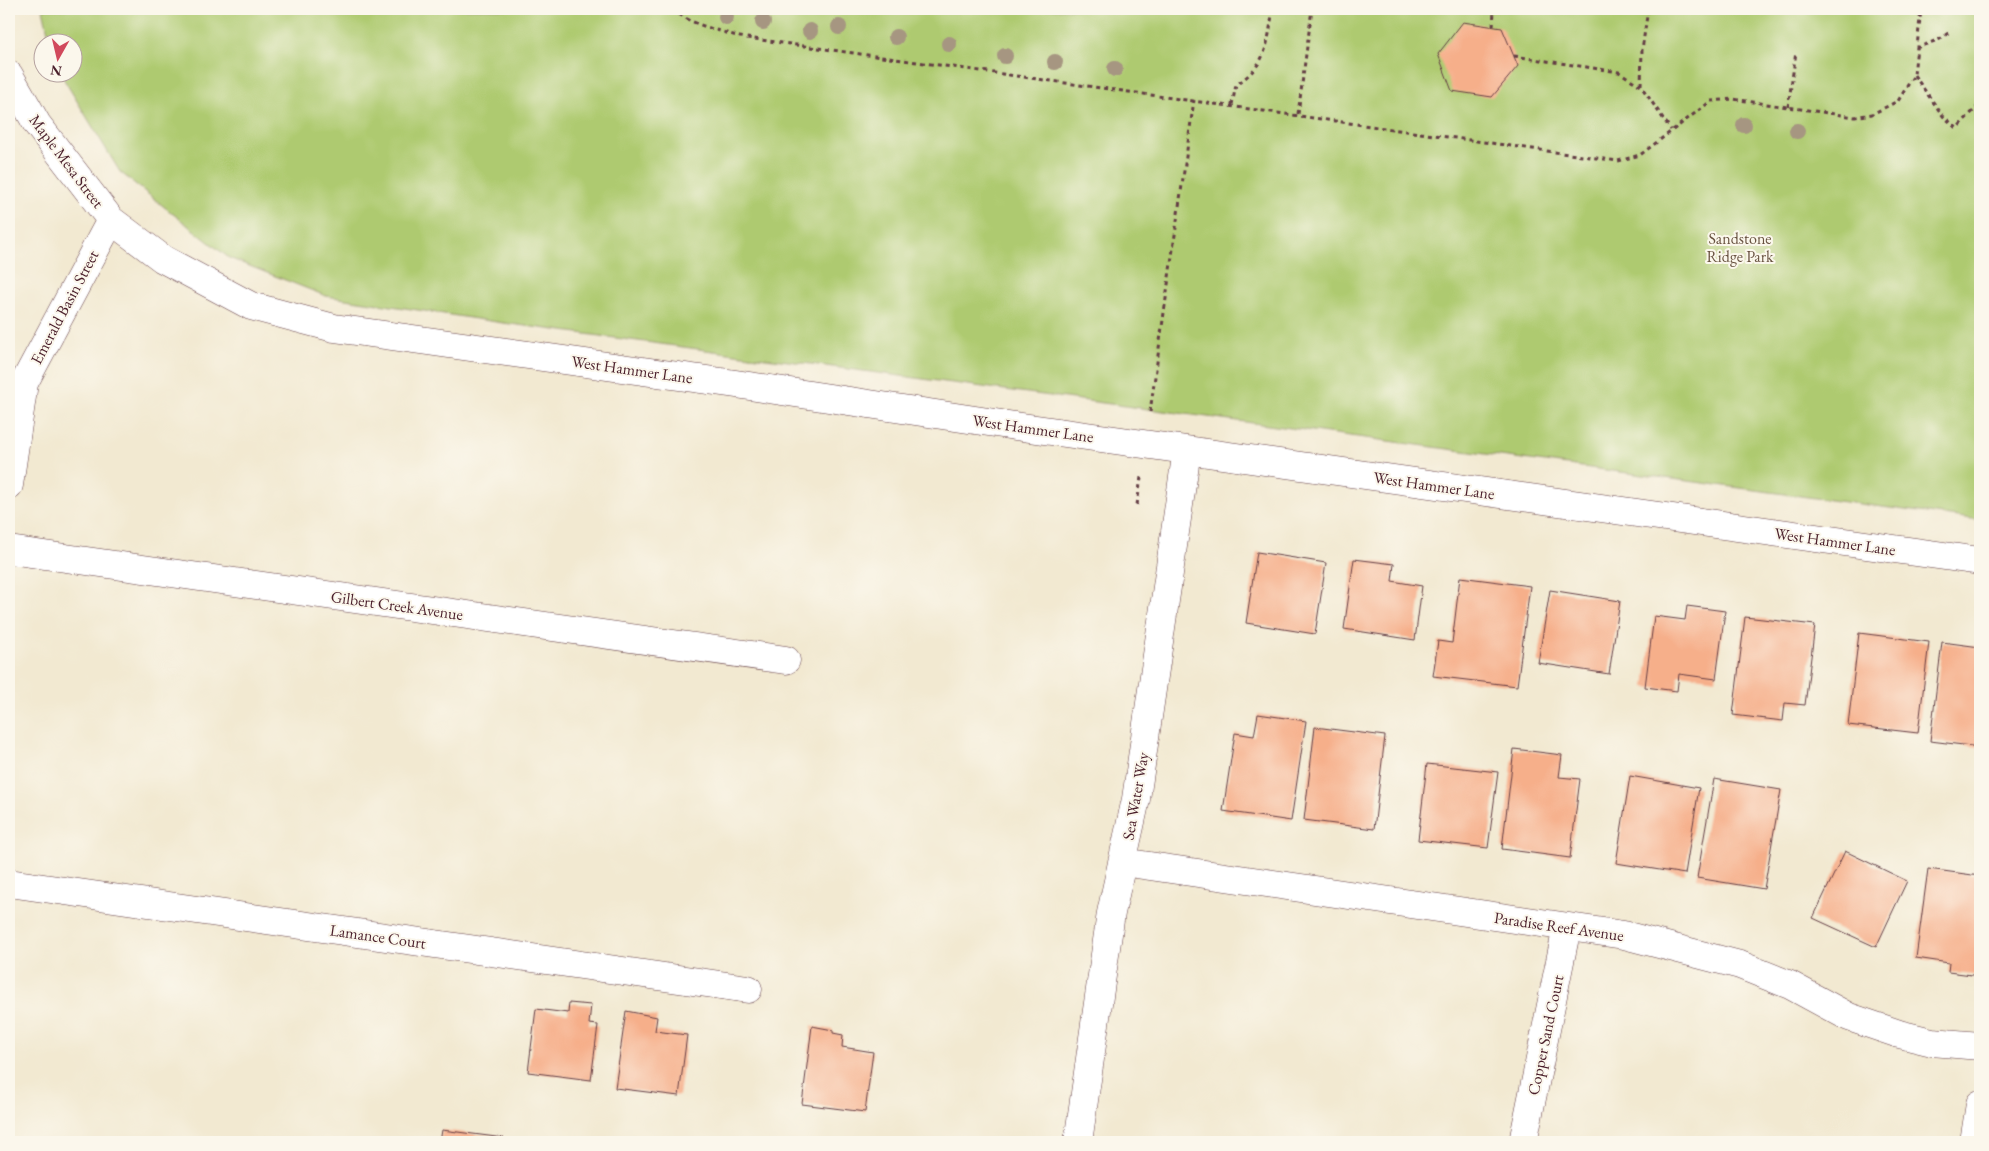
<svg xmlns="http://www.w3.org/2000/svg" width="1989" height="1151" font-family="'EB Garamond',serif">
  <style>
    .green { fill: #aeca70; stroke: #7c744e }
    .building { fill: #f6af8a }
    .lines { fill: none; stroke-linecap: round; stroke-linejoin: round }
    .minor-casing { stroke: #633d44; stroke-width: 29 }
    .path { stroke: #633d44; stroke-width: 3; stroke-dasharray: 4 4; stroke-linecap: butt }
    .minor { stroke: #fff; stroke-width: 28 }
    .tree { fill: #a69681 }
    .labels { text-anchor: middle; stroke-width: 4; stroke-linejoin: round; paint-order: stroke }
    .street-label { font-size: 16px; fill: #4a1f2b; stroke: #fbf7ec }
    .park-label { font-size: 16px; fill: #685240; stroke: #fbf7ec }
  </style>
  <rect width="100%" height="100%" fill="#fbf7ec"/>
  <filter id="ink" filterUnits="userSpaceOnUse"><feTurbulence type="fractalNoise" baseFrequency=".02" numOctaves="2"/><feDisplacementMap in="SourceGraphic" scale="10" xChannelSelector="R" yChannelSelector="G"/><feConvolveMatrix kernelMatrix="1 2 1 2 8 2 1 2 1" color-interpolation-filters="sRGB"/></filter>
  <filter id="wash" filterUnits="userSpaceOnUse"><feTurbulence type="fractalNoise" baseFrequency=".0096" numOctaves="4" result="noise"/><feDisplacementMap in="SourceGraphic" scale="20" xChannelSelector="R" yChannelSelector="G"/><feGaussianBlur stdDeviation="1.12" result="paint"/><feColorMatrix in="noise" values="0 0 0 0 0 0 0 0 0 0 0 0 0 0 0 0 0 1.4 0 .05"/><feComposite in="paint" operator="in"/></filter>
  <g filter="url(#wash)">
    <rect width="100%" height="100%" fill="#f2e9d1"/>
    <path class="green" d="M43,9h1937v511l-1477,-197 -177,-27 -97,-38 -109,-86 -60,-99 12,-1v-30h-22z"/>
    <g id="blocks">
      <path class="building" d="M1463,22l39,6 16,38 -26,31 -40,-6 -14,-37z
        M1257,552l69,11 -11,71 -69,-11z
        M1354,559l40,5 -2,17 30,5 -7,54 -71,-11z
        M1460,577l70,9 -13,100 -84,-10 5,-35 14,2z
        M1550,590l70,11 -11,73 -71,-11z
        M1687,606l38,5 -9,68 -37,-5 -2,17 -32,-4 9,-71 31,4z
        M1745,617l70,8 -10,80 -20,-2 -2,18 -50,-6z
        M1859,633l70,9 -11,91 -70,-8z
        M1942,642l38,5v100l-50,-6z
        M1258,714l48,7 -15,100 -68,-10 12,-78 19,3z
        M1315,727l70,9 -11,93 -70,-9z
        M1514,749l48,6 -3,22 21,2 -10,79 -68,-9z
        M1427,764l71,8 -10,76 -70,-8z
        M1630,776l69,12 -14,86 -69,-11z
        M1714,779l67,11 -17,99 -67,-11z
        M1845,851l62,30 -31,66 -63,-29z
        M1928,869l52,7v100l-32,-4 1,-9 -33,-5z
        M569,1003l22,2 -2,19 9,1 -7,55 -63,-8 8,-63 32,4z
        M626,1011l31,6 -2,14 32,4 -8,61 -64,-8z
        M812,1026l21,4v3l10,2 -1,12 31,5 -8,60 -63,-8z
        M442,1130l62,8v4h-64z"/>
    </g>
  </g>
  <g filter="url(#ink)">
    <use href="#blocks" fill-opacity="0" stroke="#633d44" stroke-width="1"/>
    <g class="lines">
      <g class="minor-casing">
        <path id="minor" d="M9,75l28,49 74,96 52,39 88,47 83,22 402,56 279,42 965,135
          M9,485l15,-102 87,-163
          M9,550l777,110
          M1122,862l502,73 116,30 50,20 59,32 50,17 33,8 48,4
          M9,883l739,106
          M1078,1142l33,-229 25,-114 51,-349
          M1523,1142l44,-215
          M1974,1142l6,-38"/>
      </g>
      <path class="path" d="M673,9c17,16 45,21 67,28l878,124 22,-6 71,-54 22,-2 122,18 17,-3 26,-13 16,-26 7,-66
        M1493,26l1,-15
        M1916,48l24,-9 11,-8
        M1514,56l105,16 22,14 30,44
        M1914,75l29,41 14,12 23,-24
        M1641,85l1,-35 6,-41
        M1232,105l4,-20c32,-22 31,-40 37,-76
        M1788,107l8,-55
        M1298,114l14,-105
        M1150,412l44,-312
        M1137,505l4,-28"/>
      <use href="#minor" class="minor"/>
    </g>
    <g class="tree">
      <circle cx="726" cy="17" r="8"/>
      <circle cx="763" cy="22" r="8"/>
      <circle cx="839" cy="27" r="8"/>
      <circle cx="810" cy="31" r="8"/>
      <circle cx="896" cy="37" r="8"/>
      <circle cx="949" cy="44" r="8"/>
      <circle cx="1005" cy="56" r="8"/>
      <circle cx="1055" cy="62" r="8"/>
      <circle cx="1115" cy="69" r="8"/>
      <circle cx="1744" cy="125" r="8"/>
      <circle cx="1797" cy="131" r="8"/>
    </g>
  </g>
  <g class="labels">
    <g class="street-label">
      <text transform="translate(67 161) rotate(53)" y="6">Maple Mesa Street</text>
      <text transform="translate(64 307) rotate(-62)" y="6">Emerald Basin Street</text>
      <text transform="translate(632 369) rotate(8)" y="6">West Hammer Lane</text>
      <text transform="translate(1033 428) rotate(8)" y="6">West Hammer Lane</text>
      <text transform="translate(1434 485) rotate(8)" y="6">West Hammer Lane</text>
      <text transform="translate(1835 541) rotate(8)" y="6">West Hammer Lane</text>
      <text transform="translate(397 605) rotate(8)" y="6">Gilbert Creek Avenue</text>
      <text transform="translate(1135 796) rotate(-80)" y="6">Sea Water Way</text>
      <text transform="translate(1559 926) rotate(8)" y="6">Paradise Reef Avenue</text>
      <text transform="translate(378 936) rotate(8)" y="6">Lamance Court</text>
      <text transform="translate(1545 1035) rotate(-78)" y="6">Copper Sand Court</text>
    </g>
    <g class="park-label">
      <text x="1740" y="244">Sandstone<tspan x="1740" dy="18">Ridge Park</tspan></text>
    </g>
  </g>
  <rect width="1989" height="1151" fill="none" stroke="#fbf7ec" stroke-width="30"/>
  <g transform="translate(58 58) rotate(188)"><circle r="24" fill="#fbf7ec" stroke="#b4a19f"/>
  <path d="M0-4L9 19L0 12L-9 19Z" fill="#d1495b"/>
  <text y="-8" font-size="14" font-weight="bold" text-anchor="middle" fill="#4a1f2b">N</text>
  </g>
</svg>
